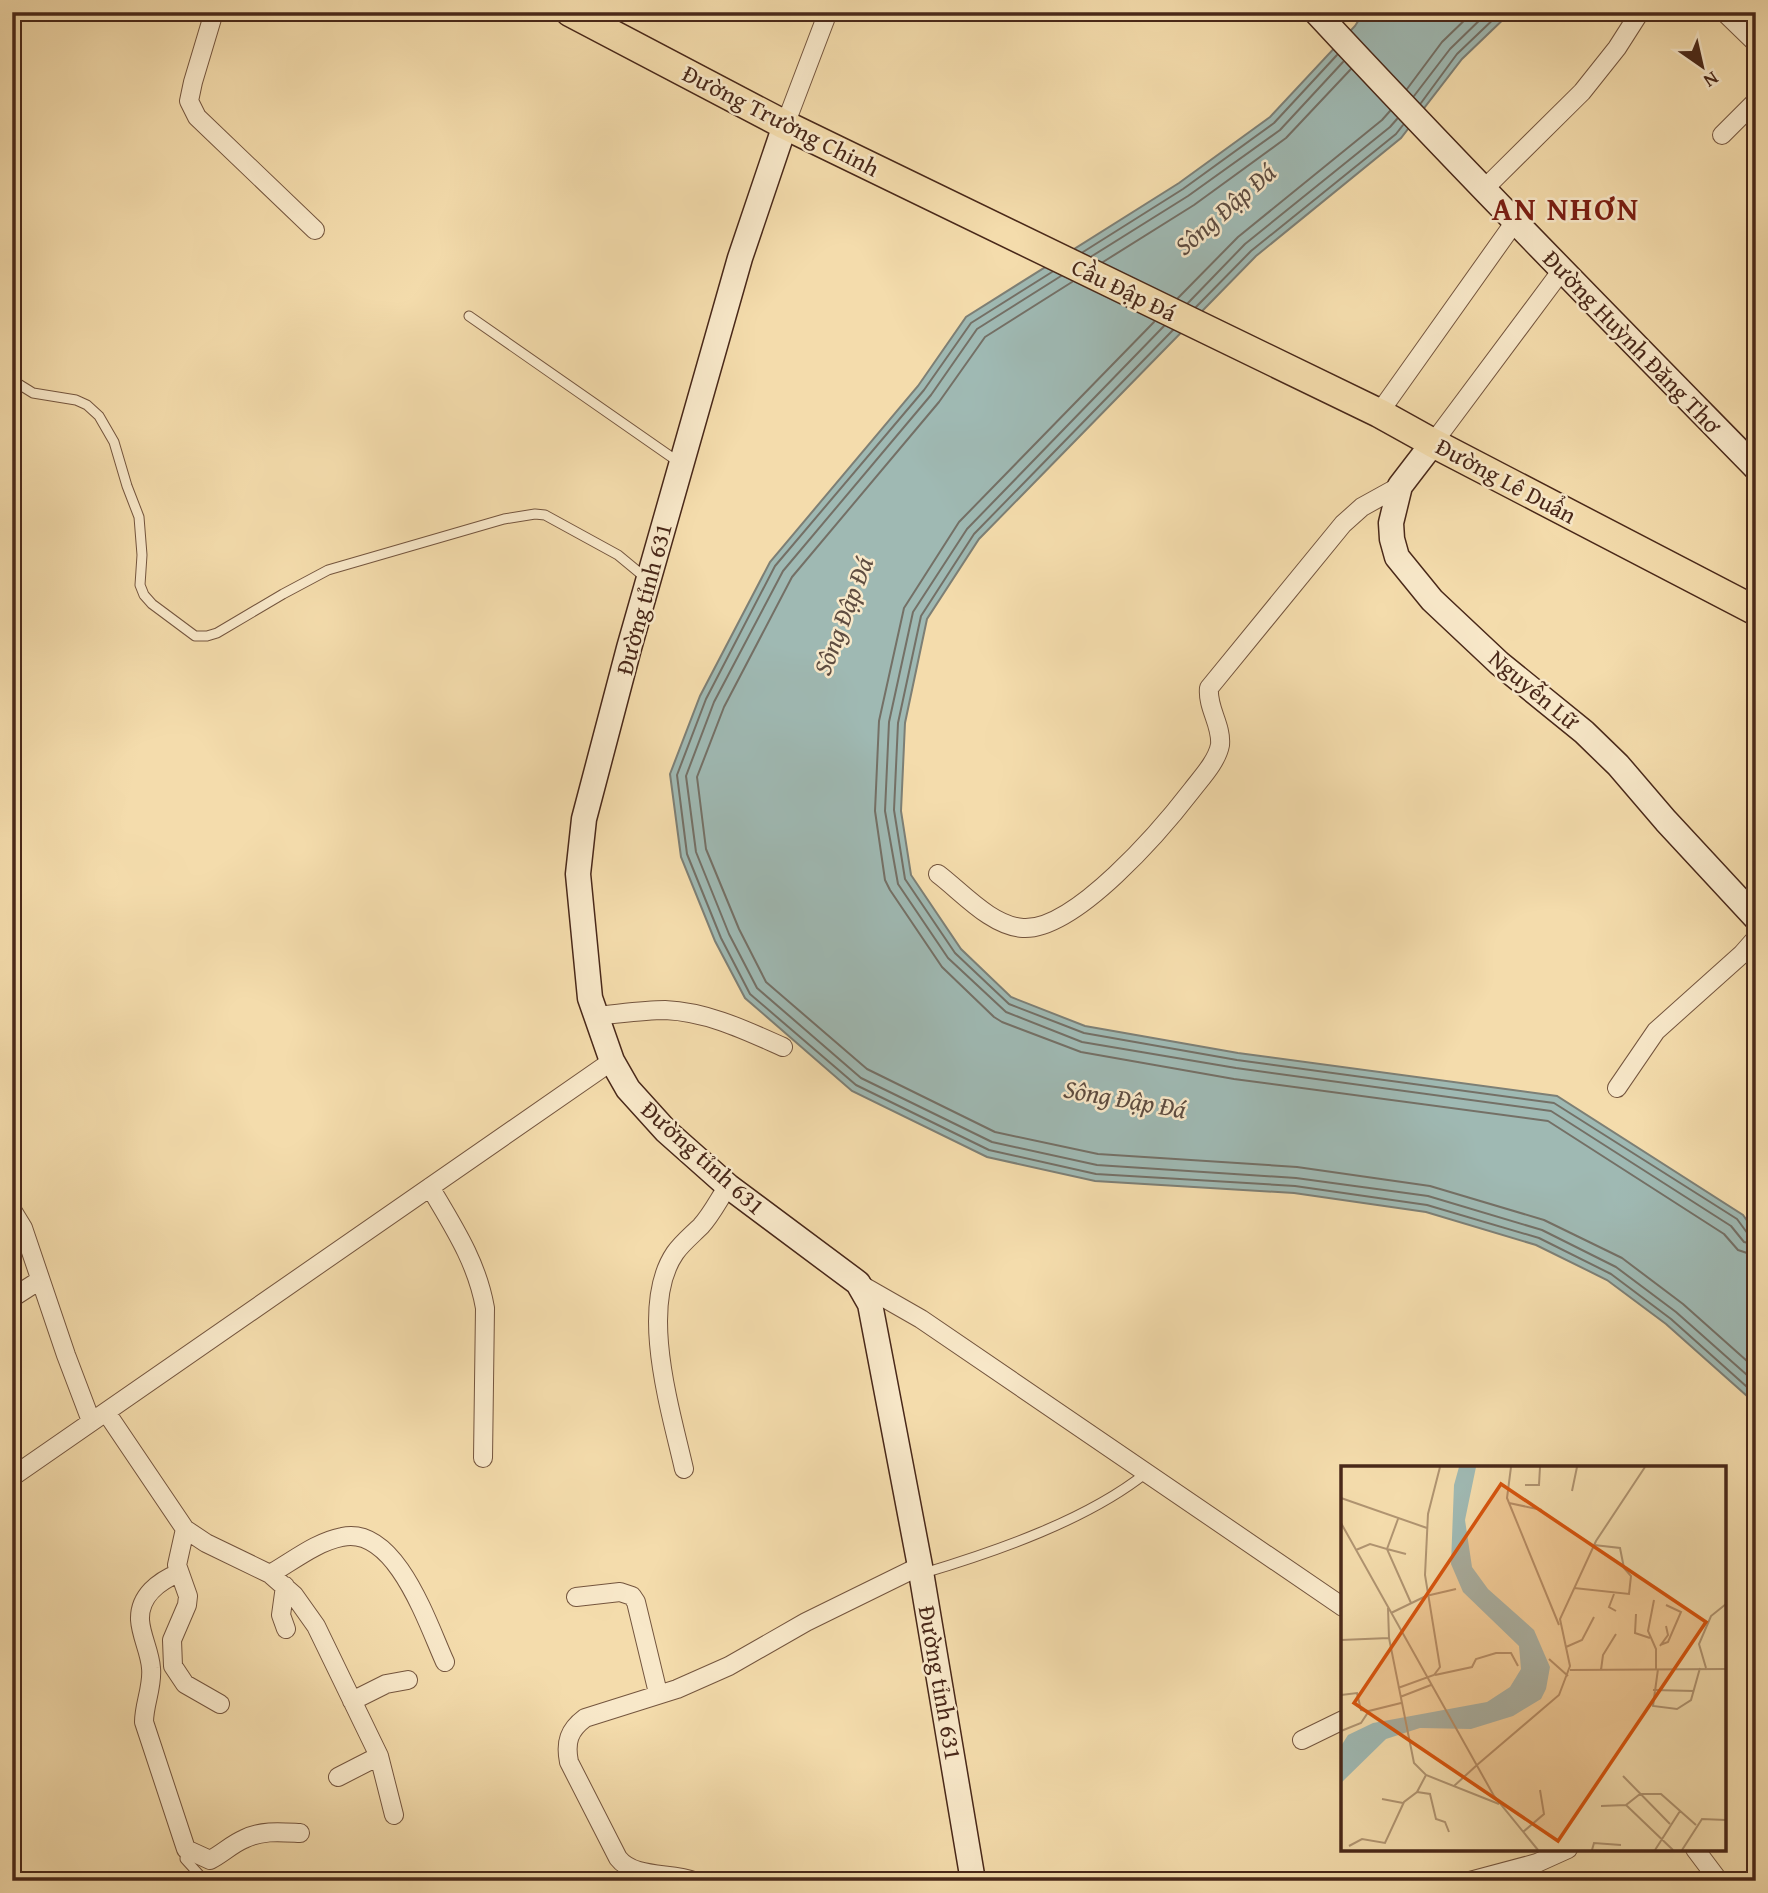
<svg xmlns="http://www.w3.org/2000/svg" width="1768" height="1893" font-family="'Gentium Book Plus',serif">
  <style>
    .water { fill: #9fb9b3; stroke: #7d7f75; stroke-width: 2 }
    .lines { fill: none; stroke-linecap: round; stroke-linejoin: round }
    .shore { stroke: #747066; stroke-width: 2 }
    .lane-casing { stroke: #74553e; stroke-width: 11 }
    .street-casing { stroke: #74553e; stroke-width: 20 }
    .secondary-casing { stroke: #492819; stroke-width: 27 }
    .primary-casing { stroke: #492819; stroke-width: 31 }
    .lane { stroke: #f8e8c9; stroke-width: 9 }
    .street { stroke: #f8e8c9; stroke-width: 18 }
    .secondary { stroke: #f8e8c9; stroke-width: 24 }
    .primary { stroke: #f4dcac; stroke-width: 28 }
    .labels { text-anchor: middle; stroke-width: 5; stroke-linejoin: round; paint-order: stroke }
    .street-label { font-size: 24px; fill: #492819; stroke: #f8e8c9 }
    .water-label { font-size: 26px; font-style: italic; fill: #5e4c40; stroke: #f8e8c9 }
    .district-label { font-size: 32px; font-weight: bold; letter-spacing: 2px; fill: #7a1f14; stroke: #f8e8c9 }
    .inset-road { fill: none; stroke: #b09471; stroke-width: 2 }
    .view { fill: #d8540d; fill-opacity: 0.15; stroke: #d8540d; stroke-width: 3.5 }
    .inset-edge { fill: none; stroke: #492819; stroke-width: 3.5 }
  </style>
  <rect width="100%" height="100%" fill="#f4dcac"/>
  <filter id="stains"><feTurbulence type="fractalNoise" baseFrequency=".00286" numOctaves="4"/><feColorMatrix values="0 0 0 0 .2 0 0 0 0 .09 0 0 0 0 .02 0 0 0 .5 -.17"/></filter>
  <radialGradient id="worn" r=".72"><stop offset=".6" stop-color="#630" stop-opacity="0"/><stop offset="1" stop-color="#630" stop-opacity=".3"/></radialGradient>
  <path class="water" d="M1364,12h147l-49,47 -61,79 -145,118 -277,283 -52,80 -22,104 -4,88 10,64 50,74 50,48 74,29 153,27 319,43 186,119 13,18v171l-90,-80 -59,-44 -71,-35 -110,-33 -132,-19 -199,-12 -108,-24 -135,-66 -107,-93 -30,-57 -34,-84 -11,-83 30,-78 70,-134 148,-176 48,-69 213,-134 91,-66 85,-91z"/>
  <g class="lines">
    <path class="shore" d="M1407,89l35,-47 31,-30
      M1414,96l36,-47 38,-37
      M1421,103l36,-49 44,-42
      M1083,252l100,-63 91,-66 63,-68
      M1092,256l96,-60 92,-66 63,-68
      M1103,262l91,-57 92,-67 65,-69
      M1052,272l-81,51 -47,67 -149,176 -69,133 -29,76 10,79 34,84 29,56 106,91 133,65 107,24 199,12 132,19 112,33 72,36 60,45 85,76
      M1061,276l-84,53 -46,66 -148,176 -69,131 -28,74 10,76 33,82 28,54 104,90 131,64 105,23 199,13 132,18 114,34 74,37 60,45 80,71
      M1072,282l-87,55 -46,65 -147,175 -68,130 -27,70 9,72 33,80 27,53 101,87 128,63 103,22 199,13 133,19 114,34 78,38 61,46 73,65
      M1178,298l60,-61 144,-117 8,-9
      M1188,303l57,-59 145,-117 7,-8
      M1196,307l55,-56 145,-117 7,-9
      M1154,322l-195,200 -55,86 -25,113 -4,90 10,69 5,10 52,77 52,50 8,5 79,30 153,27 314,42 176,113 14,16 18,6
      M1164,326l-197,203 -54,83 -24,110 -4,89 13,73 50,74 58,54 76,30 154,26 315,43 180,115 13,16 12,3
      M1173,330l-199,204 -53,82 -23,107 -4,87 11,69 50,74 54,51 75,29 153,27 317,43 183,116 11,15 8,2"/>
    <g class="lane-casing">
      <path id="lane" d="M469,316l211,147
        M12,380l21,13 43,7 11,5 12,11 15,26 13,44 12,31 3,38 -2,30 4,10 8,9 43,32h12l10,-3 66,-39 45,-24 176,-51 31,-5 10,1 73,40 29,24
        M924,1573c73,-22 163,-53 222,-100
        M186,1849l-1,10 20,22"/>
    </g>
    <g class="street-casing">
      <path id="street" d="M214,12l-21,70 -4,19 8,16 118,113
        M1724,12l32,31
        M785,125l43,-113
        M1722,135l34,-34
        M1484,189l98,-97 35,-44 23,-36
        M1379,413l135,-190
        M1433,443l129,-173
        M938,874c24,18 53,52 85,54 52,3 139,-99 169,-138 10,-13 25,-29 28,-45 2,-20 -13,-37 -11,-57l134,-164 19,-17 38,-21
        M595,1016c23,-2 48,-6 70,-6 43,2 80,20 118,37
        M1617,1088l39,-57 86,-77 14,-16
        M430,1187c23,39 47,75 55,121l-2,150
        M12,1210l11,18 43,127 25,66
        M858,1283l63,36 422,288
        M12,1298l28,-18
        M106,1412l79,117 21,14 64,31 24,21 22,31 63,130 15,59
        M684,1469c-13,-58 -46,-162 -9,-216 7,-10 17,-18 26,-27 11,-12 18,-27 27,-40
        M12,1477l600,-416
        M185,1529l-8,36 11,31 -1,9 -15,35 1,26 12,18 35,20
        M179,1573c-20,8 -40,23 -39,47 1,16 10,32 11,48 2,18 -7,36 -7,54l42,127 24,11c12,-6 22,-16 34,-21 18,-9 37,-7 56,-6
        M270,1574c23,-13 46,-32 72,-37 54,-12 86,88 103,125
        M285,1586l-4,29 5,14
        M576,1597l44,-5 12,4 4,6 22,91
        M352,1701l34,-17 22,-4
        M1302,1740l41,-20
        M338,1777l41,-21
        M1695,1849l24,32
        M694,1881c-23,-9 -60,-2 -76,-23l-49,-96c-4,-20 0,-32 16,-44l92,-29 52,-23 77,-44 114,-56
        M1470,1881l67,-18 31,-14"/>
    </g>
    <g class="secondary-casing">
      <path id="secondary" d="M1316,12c144,155 292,305 440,456
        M785,125l-45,133 -111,390 -45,171 -6,55 12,124 22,63 16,28 38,42 62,55 130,97 12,21 50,262 53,315
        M1433,443l-33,43 -9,37 1,16 5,18 35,43 67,63 85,69 34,33 48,56 90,97"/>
    </g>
    <g class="primary-casing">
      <path id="primary" d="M570,12l215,113 594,288 54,30 323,168"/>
    </g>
    <use href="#lane" class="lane"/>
    <use href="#street" class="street"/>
    <use href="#secondary" class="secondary"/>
    <use href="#primary" class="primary"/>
  </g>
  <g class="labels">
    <g class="street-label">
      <text transform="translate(781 121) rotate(27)" y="8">Đường Trường Chinh</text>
      <text transform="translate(1124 290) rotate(26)" y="8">Cầu Đập Đá</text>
      <text transform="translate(1632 342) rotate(46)" y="8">Đường Huỳnh Đăng Thơ</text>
      <text transform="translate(1506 481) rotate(28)" y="8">Đường Lê Duẩn</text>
      <text transform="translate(644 599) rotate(-75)" y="8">Đường tỉnh 631</text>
      <text transform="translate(1534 690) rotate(40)" y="8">Nguyễn Lữ</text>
      <text transform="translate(703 1158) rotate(42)" y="8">Đường tỉnh 631</text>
      <text transform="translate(940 1683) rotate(80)" y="8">Đường tỉnh 631</text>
    </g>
    <g class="water-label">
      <text transform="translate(1225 209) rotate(-41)" y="9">Sông Đập Đá</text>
      <text transform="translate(843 616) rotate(-69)" y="9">Sông Đập Đá</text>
      <text transform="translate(1125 1099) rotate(10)" y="9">Sông Đập Đá</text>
    </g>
    <g class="district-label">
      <text x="1566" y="220">AN NHƠN</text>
    </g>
  </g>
  <g transform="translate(1341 1466)">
    <rect width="385" height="385" fill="#f4dcac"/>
    <path d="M118,1h17l-11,53 7,47 16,22 46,41 16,37 -4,22 -5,10 -28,17 -42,13 -51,-1 -34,11 -45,44v-37l7,-11 25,-12 114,-21 23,-15 11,-18 -2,-23 -56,-54 -12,-28 3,-79z" fill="#9fb9b3"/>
    <path class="inset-road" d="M170,1l-4,31 52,127M184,19h14l1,-18M231,25l5,-24M0,32l86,30M168,37l33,7M57,53l-11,30 19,5M0,57l153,273 44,54M15,84l14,-6 17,5 24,54M233,122l55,6 2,-18 -7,-8 -4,-20 -26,-3M273,128l-5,13 7,4M313,134l-6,31 8,18v20M47,142l1,30 25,125 12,12 73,29M50,147l35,-17 30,-7M295,148l-1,19 15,5M0,174l48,-2M319,179l8,-3 13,-30 -15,-7M319,180l8,-11 -2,-9M225,181l16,-7 12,-23M208,193l19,17M365,202l-7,-24 12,-28 15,-12M317,203l-5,37 24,3 14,-9 9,-32M229,204l156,-1M260,204l2,-15 13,-21M94,209l37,-8 4,-8 20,-6h15l7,13M57,222l36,-13 6,-8 -15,-92 3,-61 12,-47M312,224l41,1M0,229l16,-2 4,17 8,1M59,231l31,-12M0,265l20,-8 8,-12 32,-8M136,299l82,-70 11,-29 -10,-47 36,-78 49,-74M282,310l47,48M113,320l23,-21M76,326l13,2 6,25 9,3 4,10M41,333l21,4M285,339l47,45M260,340l25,-1 14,-11h21l35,31M182,366l21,-18 -4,-24M8,380l13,-7 23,4 19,-41 13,-10 9,-17M251,384l2,-7 27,2M314,384l25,-39M341,384l20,-31 24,1"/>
    <path class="view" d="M160,18l205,138 -148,219 -204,-138z"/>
    <rect width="385" height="385" class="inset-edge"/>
  </g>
  <rect width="1768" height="1893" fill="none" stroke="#f4dcac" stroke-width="42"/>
  <rect x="14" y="14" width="1740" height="1865" fill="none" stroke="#492819" stroke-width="3.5"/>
  <rect x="21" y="21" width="1726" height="1851" fill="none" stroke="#492819" stroke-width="2"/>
  <g transform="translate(1702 66) rotate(146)" stroke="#f8e8c9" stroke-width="5" paint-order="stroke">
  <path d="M0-5L12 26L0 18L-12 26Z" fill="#492819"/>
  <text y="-10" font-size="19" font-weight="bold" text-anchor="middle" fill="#492819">N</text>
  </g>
  <rect width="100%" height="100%" filter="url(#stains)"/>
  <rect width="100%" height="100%" fill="url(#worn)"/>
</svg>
